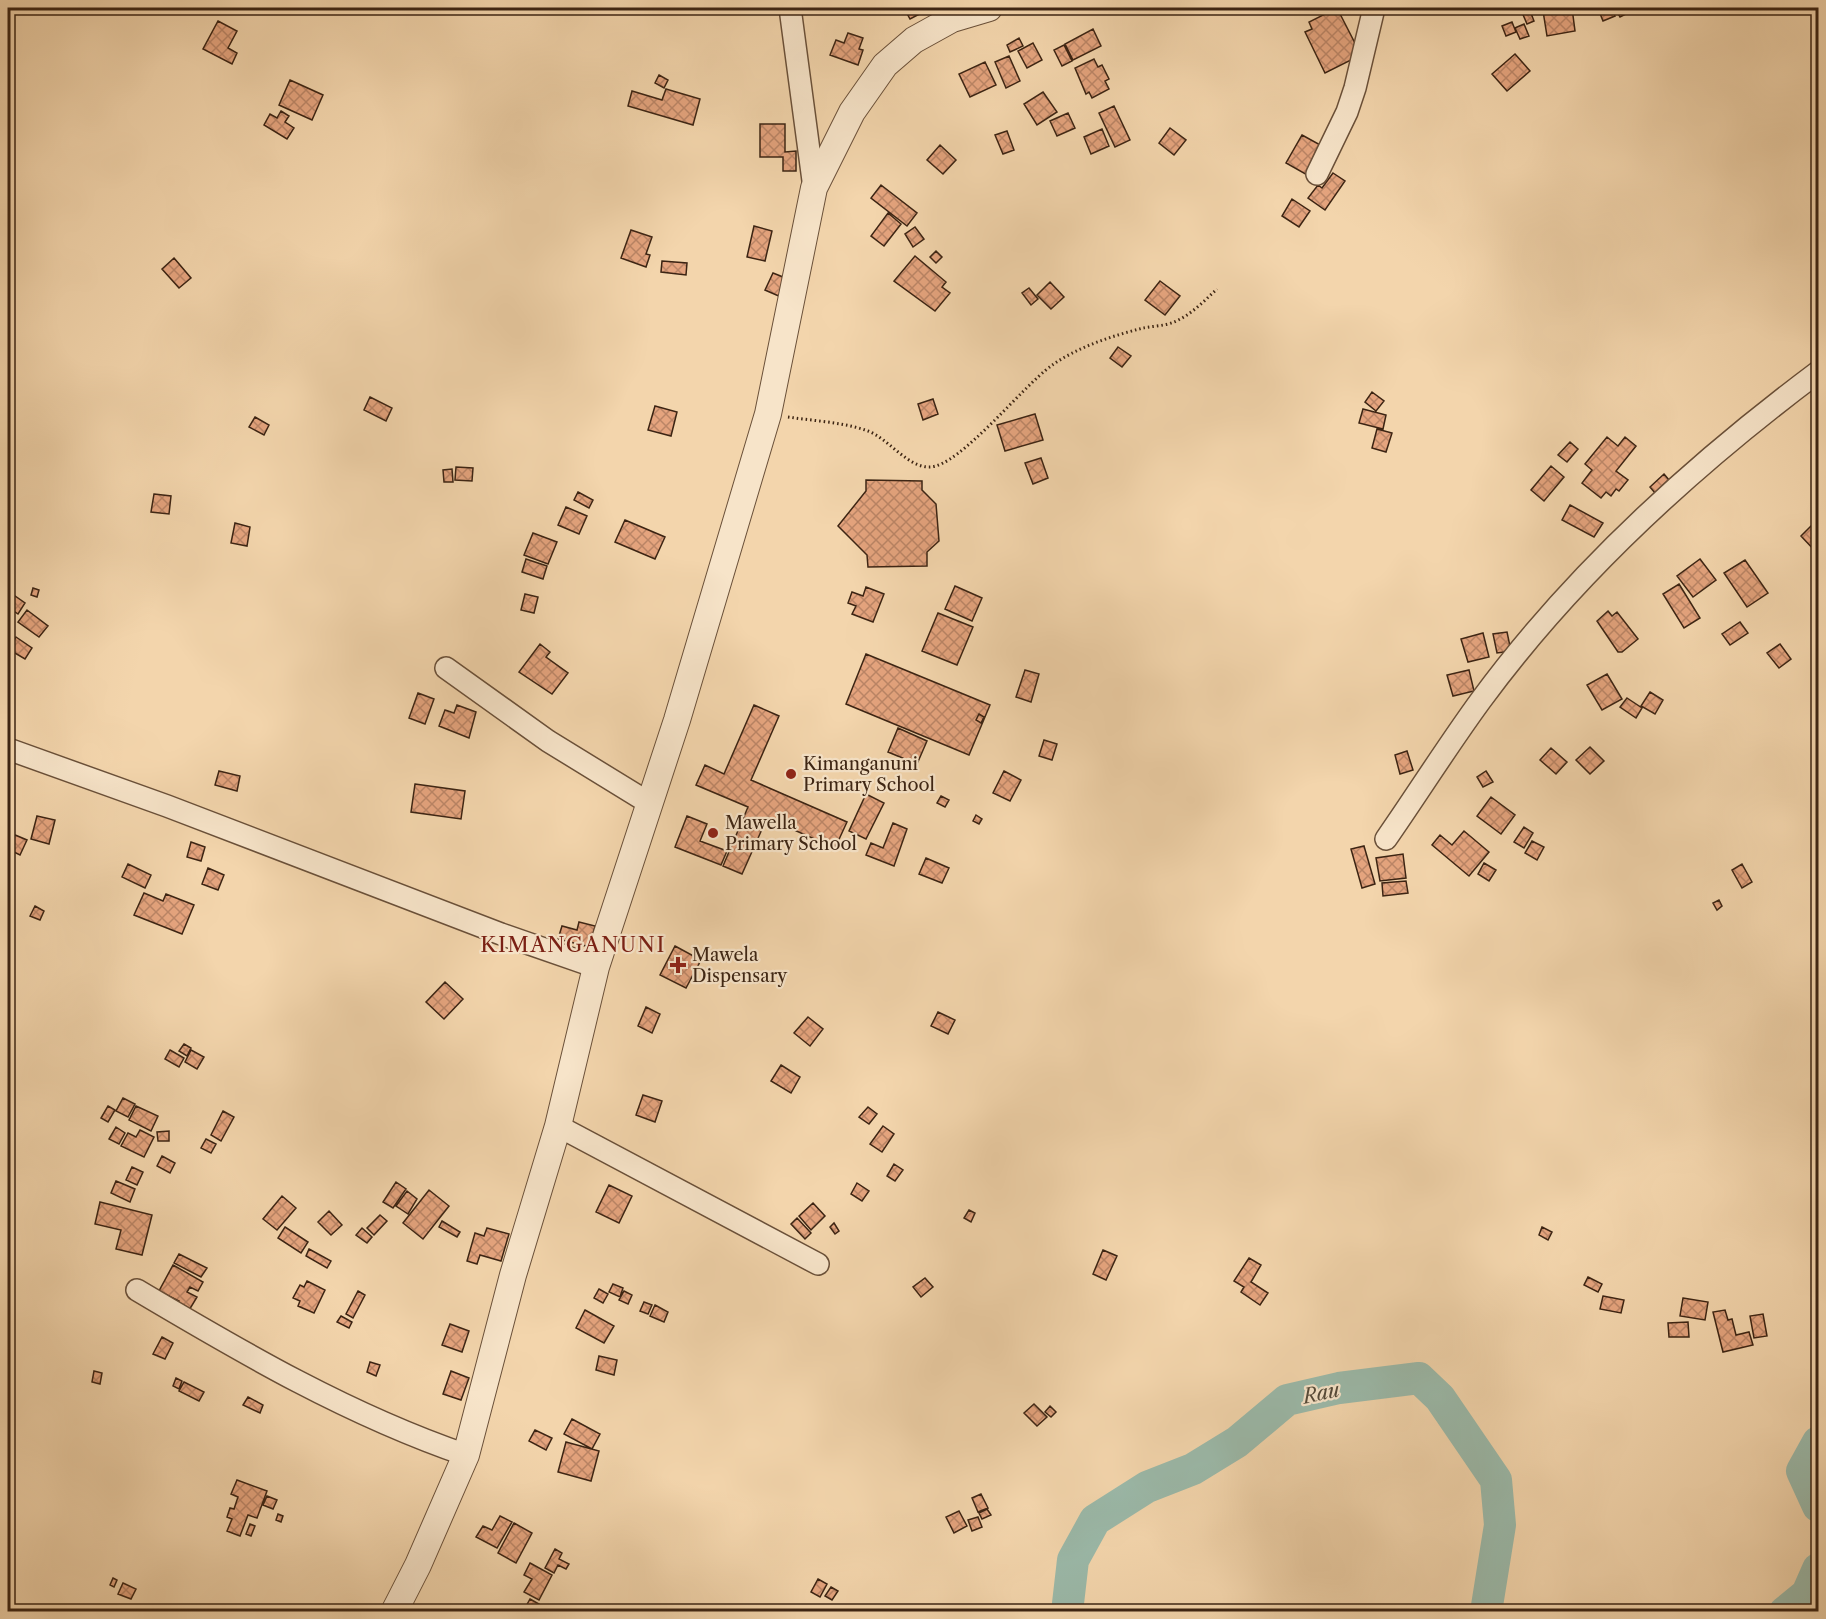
<svg xmlns="http://www.w3.org/2000/svg" width="1826" height="1619" font-family="'Libre Caslon Text',serif">
  <style>
    .lines { fill: none; stroke-linecap: round; stroke-linejoin: round }
    .river { stroke: #9bb9a9; stroke-width: 32 }
    .building { fill: url(#building-cross-hatch); stroke: #3c2413; stroke-width: 1.5 }
    .minor-casing { stroke: #6a5039; stroke-width: 24 }
    .tertiary-casing { stroke: #6a5039; stroke-width: 28 }
    .path { stroke: #3c2413; stroke-width: 3; stroke-dasharray: 1.5 3; stroke-linecap: butt }
    .minor { stroke: #f7e4c9; stroke-width: 21 }
    .tertiary { stroke: #f7e4c9; stroke-width: 26 }
    .poi-dot { fill: #8f2418; stroke: #f7e4c9; stroke-width: 2 }
    .labels { text-anchor: middle; stroke-width: 4.5; stroke-linejoin: round; paint-order: stroke }
    .poi-label { font-size: 18px; fill: #3c2413; stroke: #f7e4c9; text-anchor: start }
    .water-label { font-size: 20px; font-style: italic; fill: #544938; stroke: #f7e4c9 }
    .quarter-label { font-size: 21px; letter-spacing: 1.5px; fill: #7a1f14; stroke: #f7e4c9 }
  </style>
  <defs>
    <pattern id="building-cross-hatch" width="8" height="8" patternUnits="userSpaceOnUse" patternTransform="scale(1.5)"><rect width="8" height="8" fill="#e5a47e"/><path d="M0 0l8 8M0 8l8-8" fill="none" stroke="#bb8566"/></pattern>
  </defs>
  <rect width="100%" height="100%" fill="#f3d5ac"/>
  <filter id="stains"><feTurbulence type="fractalNoise" baseFrequency=".00333" numOctaves="4"/><feColorMatrix values="0 0 0 0 .2 0 0 0 0 .09 0 0 0 0 .02 0 0 0 .5 -.17"/></filter>
  <radialGradient id="worn" r=".72"><stop offset=".6" stop-color="#630" stop-opacity="0"/><stop offset="1" stop-color="#630" stop-opacity=".3"/></radialGradient>
  <g class="lines">
    <path class="river" d="M1818,1442l-16,29 16,35
      M1067,1612l6,-52 22,-40 52,-33 46,-18 44,-27 50,-42 52,-12 80,-10 21,20 56,82 4,45 -14,87
      M1785,1612l22,-18 11,-25"/>
  </g>
  <path class="building" d="M904,8h27l-21,11z
    M1337,8l24,47 -36,18 -20,-41 7,-3 -3,-7z
    M1529,8l5,13 -7,3 -6,-14z
    M1572,8l3,23 -28,5 -4,-25z
    M1607,8h4l4,8 -12,5 -4,-10z
    M1615,8h20l1,1 -16,8z
    M218,21l19,10 -9,17 9,5 -5,11 -29,-15z
    M1512,22l4,10 -10,4 -4,-10z
    M1524,24l5,12 -9,3 -5,-11z
    M1093,29l8,17 -28,14 -8,-16z
    M848,33l15,5 -4,11 4,1 -5,15 -28,-10 6,-15 8,3z
    M1019,38l4,8 -13,6 -3,-7z
    M1033,43l9,17 -15,8 -9,-17z
    M1064,45l8,16 -10,5 -8,-16z
    M1515,54l15,17 -23,20 -15,-17z
    M1009,56l11,25 -14,7 -11,-26z
    M1094,59l4,8 4,-2 7,14 -4,2 4,8 -17,9 -3,-6 -3,2 -11,-26z
    M985,62l11,23 -26,12 -11,-23z
    M659,75l9,5 -4,8 -9,-5z
    M290,80l33,15 -11,25 -33,-15z
    M666,89l34,10 -7,26 -65,-19 4,-15 30,9z
    M1043,92l14,20 -20,13 -13,-21z
    M1114,106l16,34 -15,7 -16,-34z
    M281,111l8,5 -4,6 9,6 -7,11 -23,-14 6,-11 7,4z
    M1068,113l7,15 -18,8 -7,-15z
    M760,124h25v28l11,-1v20h-13v-14h-23z
    M1170,128l16,12 -12,15 -15,-12z
    M1102,129l7,17 -18,8 -7,-17z
    M1007,131l7,19 -11,4 -8,-19z
    M1302,135l22,12 -15,29 -23,-13z
    M940,145l16,15 -13,14 -16,-14z
    M1333,173l12,8 -20,29 -17,-12 10,-13 4,3z
    M881,185l36,28 -10,13 -36,-28z
    M1292,199l18,12 -11,16 -17,-11z
    M888,213l13,11 -17,22 -13,-10z
    M754,226l18,5 -7,30 -18,-4z
    M915,227l9,12 -11,8 -8,-13z
    M631,230l21,7 -6,17 4,1 -4,12 -25,-9z
    M936,251l6,6 -6,6 -6,-6z
    M915,256l31,26 -4,5 8,6 -15,18 -41,-30z
    M174,258l17,20 -12,10 -17,-19z
    M662,261l25,2 -1,12 -25,-3z
    M773,273l15,6 -7,18 -16,-7z
    M1160,281l20,15 -15,19 -20,-15z
    M1050,282l14,15 -13,12 -14,-14z
    M1029,288l9,11 -7,6 -9,-12z
    M1118,347l13,9 -9,11 -12,-9z
    M1372,392l12,9 -8,10 -11,-9z
    M370,397l22,11 -6,13 -22,-11z
    M933,399l5,15 -15,6 -5,-16z
    M655,406l22,6 -6,24 -23,-6z
    M1363,409l23,6 -3,14 -24,-6z
    M1035,414l8,26 -38,11 -8,-26z
    M255,417l14,8 -5,10 -15,-8z
    M1377,429l15,4 -6,19 -14,-4z
    M1607,437l11,9 7,-9 11,9 -20,25 12,9 -9,11 -3,-2 -5,7 -5,-4 -5,6 -19,-15 10,-13 -7,-6z
    M1570,442l8,7 -11,13 -9,-7z
    M1041,458l7,20 -15,6 -8,-21z
    M1551,466l13,11 -20,24 -13,-11z
    M456,467l17,1 -1,13 -17,-1z
    M452,469l1,13h-9l-1,-12z
    M1664,474l5,6 -14,13 -5,-6z
    M866,480l56,1v9l14,14 3,37 -12,11v14l-59,1 -1,-12 -29,-29 28,-35z
    M578,492l15,8 -4,8 -15,-8z
    M154,494l17,2 -2,18 -18,-2z
    M1570,505l33,18 -9,14 -32,-17z
    M566,507l21,9 -8,18 -21,-9z
    M1818,519v35l-17,-18z
    M625,520l40,17 -10,22 -40,-17z
    M235,523l15,4 -3,19 -16,-3z
    M533,533l24,9 -9,22 -24,-9z
    M526,559l21,7 -4,13 -21,-7z
    M1700,559l16,21 -23,17 -16,-21z
    M1745,560l23,33 -21,14 -23,-34z
    M1679,584l21,34 -16,10 -21,-34z
    M955,586l27,12 -10,23 -27,-12z
    M866,587l18,7 -11,28 -21,-8 4,-8 -8,-3 4,-11 11,4z
    M33,588l6,2 -2,7 -6,-2z
    M8,591l17,12 -7,11 -10,-7z
    M525,594l13,3 -4,16 -13,-3z
    M27,610l21,16 -9,11 -21,-15z
    M1608,611l4,5 5,-4 21,27 -16,13h-4l-21,-31z
    M938,613l35,14 -16,38 -35,-14z
    M1740,622l8,11 -18,12 -8,-11z
    M1507,632l4,19 -14,2 -4,-19z
    M1483,633l6,24 -21,5 -7,-23z
    M16,637l16,11 -7,11 -17,-10z
    M540,644l10,8 -4,5 22,16 -16,21 -33,-22z
    M1780,644l11,15 -12,9 -12,-15z
    M866,654l124,51 -21,50 -123,-51z
    M1025,670l14,4 -8,28 -15,-5z
    M1469,670l5,21 -21,5 -6,-21z
    M1607,674l15,25 -20,11 -15,-25z
    M1650,692l13,8 -8,14 -14,-8z
    M418,693l16,6 -9,25 -16,-6z
    M1627,698l15,10 -6,10 -16,-11z
    M457,705l19,7 -7,26 -30,-12 6,-16 9,3z
    M754,705l25,11 -28,64 96,42 -12,26 -68,-30 -25,56 -19,-8 25,-59 -52,-22 9,-20 19,9z
    M979,714l5,3 -3,6 -5,-3z
    M898,728l29,13 -10,23 -29,-12z
    M1044,740l13,4 -5,16 -13,-4z
    M1590,747l14,14 -14,13 -14,-14z
    M1551,748l16,14 -11,12 -16,-14z
    M1407,751l6,19 -13,4 -5,-19z
    M219,771l21,5 -3,15 -22,-6z
    M1004,771l17,9 -11,21 -17,-8z
    M1486,771l7,11 -10,5 -6,-10z
    M415,784l50,7 -4,28 -50,-7z
    M866,794l18,9 -18,36 -17,-8z
    M941,796l8,4 -4,7 -8,-4z
    M1491,797l24,18 -14,19 -24,-18z
    M976,815l6,4 -3,5 -6,-3z
    M37,816l18,4 -6,24 -18,-5z
    M687,816l20,8 -7,17 27,10 -6,14 -46,-18z
    M893,823l14,6 -13,37 -28,-11 5,-12 12,5z
    M1524,827l9,6 -9,15 -10,-6z
    M1464,831l25,21 -20,24 -37,-31 8,-10 12,10z
    M8,832l19,8 -7,15 -12,-6z
    M1532,841l12,6 -7,13 -12,-7z
    M191,842l14,5 -4,14 -14,-4z
    M1364,846l11,38 -13,4 -11,-39z
    M1403,854l3,24 -26,3 -4,-23z
    M926,858l23,10 -7,15 -23,-9z
    M1484,863l12,7 -7,11 -11,-7z
    M128,864l23,11 -6,13 -23,-11z
    M1742,864l10,18 -10,6 -10,-18z
    M208,868l16,7 -6,15 -16,-6z
    M1406,881l2,12 -25,3 -1,-13z
    M144,893l19,8 3,-7 28,11 -12,29 -48,-19z
    M1719,900l3,6 -5,4 -4,-7z
    M35,906l9,5 -4,9 -10,-4z
    M579,922l16,4 -5,21 -32,-8 4,-13 15,4z
    M675,946l26,14 -15,28 -26,-13z
    M445,982l18,17 -19,20 -18,-17z
    M646,1007l14,7 -8,19 -14,-7z
    M938,1012l17,8 -7,14 -17,-8z
    M808,1017l15,12 -13,17 -16,-13z
    M184,1044l7,4 -4,8 -8,-5z
    M170,1050l14,8 -5,9 -14,-8z
    M191,1050l13,7 -7,12 -12,-7z
    M781,1065l19,12 -9,16 -20,-12z
    M643,1095l19,6 -7,21 -19,-7z
    M123,1098l12,6 -7,13 -12,-6z
    M108,1106l7,4 -7,12 -7,-4z
    M136,1106l22,10 -7,15 -22,-11z
    M868,1107l9,7 -8,10 -10,-7z
    M223,1111l11,6 -13,24 -10,-6z
    M883,1126l11,8 -12,18 -12,-8z
    M116,1127l9,6 -6,11 -10,-5z
    M140,1130l14,7 -10,20 -23,-11 7,-13 8,4z
    M169,1131v10h-11l-1,-9z
    M206,1139l10,5 -5,9 -10,-5z
    M162,1156l13,7 -5,10 -13,-7z
    M894,1164l9,6 -8,11 -8,-5z
    M132,1167l11,5 -6,13 -11,-5z
    M116,1181l19,8 -5,13 -19,-9z
    M396,1182l10,7 -13,19 -10,-6z
    M857,1183l12,8 -7,10 -11,-7z
    M609,1185l23,11 -13,27 -23,-11z
    M429,1190l20,16 -26,33 -20,-16z
    M407,1191l10,8 -9,15 -12,-8z
    M282,1196l14,12 -19,22 -14,-11z
    M100,1202l52,13 -10,40 -26,-6 5,-19 -26,-6z
    M813,1203l12,13 -14,14 -12,-14z
    M969,1210l6,3 -4,9 -7,-4z
    M329,1211l13,14 -11,10 -13,-13z
    M380,1215l7,6 -13,14 -7,-7z
    M797,1218l14,15 -6,6 -14,-15z
    M442,1221l18,11 -3,5 -18,-10z
    M834,1223l5,8 -4,3 -5,-7z
    M285,1227l23,15 -7,11 -23,-15z
    M1542,1227l10,5 -4,8 -9,-5z
    M362,1228l10,9 -5,6 -11,-8z
    M487,1228l22,6 -8,27 -21,-6 -3,9 -10,-3 8,-28 9,3z
    M309,1249l22,12 -4,7 -21,-12z
    M1103,1250l14,6 -11,24 -13,-6z
    M179,1254l28,14 -6,9 -27,-14z
    M1249,1258l12,7 -10,17 17,11 -8,12 -19,-13 3,-5 -10,-6z
    M173,1265l30,17 -5,9 -8,-4 -3,5 10,5 -9,15 -12,-6 3,-5 -20,-10z
    M1588,1277l14,7 -4,8 -14,-7z
    M925,1278l8,9 -12,10 -8,-10z
    M307,1281l18,9 -11,23 -16,-7 2,-5 -7,-3 7,-13 4,2z
    M613,1284l10,4 -3,9 -11,-5z
    M599,1289l9,5 -5,9 -9,-5z
    M358,1291l7,4 -12,23 -7,-4z
    M624,1291l8,4 -4,9 -9,-4z
    M1603,1296l21,4 -3,13 -21,-4z
    M1683,1298l25,4 -3,18 -25,-4z
    M644,1302l8,3 -4,9 -8,-3z
    M655,1305l13,7 -4,10 -14,-6z
    M585,1310l29,16 -10,17 -28,-15z
    M1725,1310l3,10 4,-1 4,16 13,-3 4,13 -30,7 -10,-40z
    M1763,1314l4,22 -13,2 -4,-22z
    M341,1316l11,6 -3,6 -12,-6z
    M1688,1322l1,15h-20l-1,-14z
    M450,1324l19,7 -7,21 -20,-7z
    M162,1337l11,6 -8,16 -12,-5z
    M599,1356l18,4 -3,15 -18,-5z
    M370,1362l10,3 -4,11 -9,-4z
    M94,1371l8,2 -2,11 -8,-2z
    M451,1371l18,7 -8,22 -18,-6z
    M176,1378l6,3 -3,8 -6,-3z
    M184,1382l20,10 -5,9 -20,-10z
    M248,1397l15,8 -3,8 -17,-8z
    M1034,1404l13,13 -10,9 -13,-13z
    M1050,1406l6,6 -5,5 -6,-5z
    M572,1419l28,15 -8,15 -28,-15z
    M535,1430l17,8 -6,12 -17,-9z
    M566,1442l33,9 -8,30 -33,-9z
    M237,1480l30,11 -10,27 -9,-3 -8,21 -13,-5 5,-12 -5,-2 3,-9 4,1 4,-12 -7,-3z
    M981,1494l7,14 -10,4 -6,-14z
    M267,1496l10,4 -4,9 -10,-4z
    M987,1509l4,6 -9,4 -3,-6z
    M959,1511l8,15 -13,7 -8,-16z
    M278,1514l5,2 -2,6 -5,-2z
    M500,1516l12,6 -15,26 -21,-11 7,-11 9,4z
    M978,1517l4,10 -10,4 -4,-11z
    M514,1523l18,10 -16,30 -18,-10z
    M250,1524l5,2 -4,10 -5,-2z
    M555,1549l7,4 -3,6 10,5 -3,5 -8,-4 -4,8 -9,-5z
    M530,1563l22,12 -13,25 -15,-8 8,-13 -8,-4z
    M113,1578l4,2 -3,7 -4,-2z
    M818,1579l9,5 -7,13 -9,-5z
    M123,1583l13,6 -5,10 -13,-5z
    M831,1587l7,4 -6,9 -7,-4z
    M530,1599l9,5 -4,8 -10,-4z"/>
  <g class="lines">
    <g class="minor-casing">
      <path id="minor" d="M790,8l24,180
        M1317,174l30,-62 8,-24 19,-80
        M446,668l102,73 101,62
        M8,749l159,57 334,128 95,33
        M1386,839c32,-46 62,-94 95,-139 91,-124 214,-236 337,-328
        M558,1126l260,138
        M137,1290c106,63 212,125 329,165"/>
    </g>
    <g class="tertiary-casing">
      <path id="tertiary" d="M394,1612l24,-47 48,-110 47,-180 45,-149 38,-159 81,-247 91,-306 46,-226 38,-76 33,-47 29,-25 38,-21 37,-11"/>
    </g>
    <path class="path" d="M788,417c26,4 55,5 80,14 21,8 40,37 62,36 30,-1 92,-80 121,-101 26,-19 61,-30 92,-38 10,-2 22,-2 31,-6 17,-7 30,-21 43,-33"/>
    <use href="#minor" class="minor"/>
    <use href="#tertiary" class="tertiary"/>
  </g>
  <g class="poi-dot">
    <circle cx="791" cy="774" r="6"/>
    <circle cx="713" cy="833" r="6"/>
    <path d="M675 956h6v6h6v6h-6v6h-6v-6h-6v-6h6z"/>
  </g>
  <g class="labels">
    <g class="poi-label">
      <text x="803" y="770">Kimanganuni<tspan x="803" dy="21">Primary School</tspan></text>
      <text x="725" y="829">Mawella<tspan x="725" dy="21">Primary School</tspan></text>
      <text x="692" y="961">Mawela<tspan x="692" dy="21">Dispensary</tspan></text>
    </g>
    <g class="water-label">
      <text transform="translate(1321 1393) rotate(-12)" y="7">Rau</text>
    </g>
    <g class="quarter-label">
      <text x="573" y="952">KIMANGANUNI</text>
    </g>
  </g>
  <rect width="1826" height="1619" fill="none" stroke="#f3d5ac" stroke-width="30"/>
  <rect x="9" y="9" width="1808" height="1601" fill="none" stroke="#3c2413" stroke-width="3"/>
  <rect x="15" y="15" width="1796" height="1589" fill="none" stroke="#3c2413" stroke-width="1.5"/>
  <rect width="100%" height="100%" filter="url(#stains)"/>
  <rect width="100%" height="100%" fill="url(#worn)"/>
</svg>
